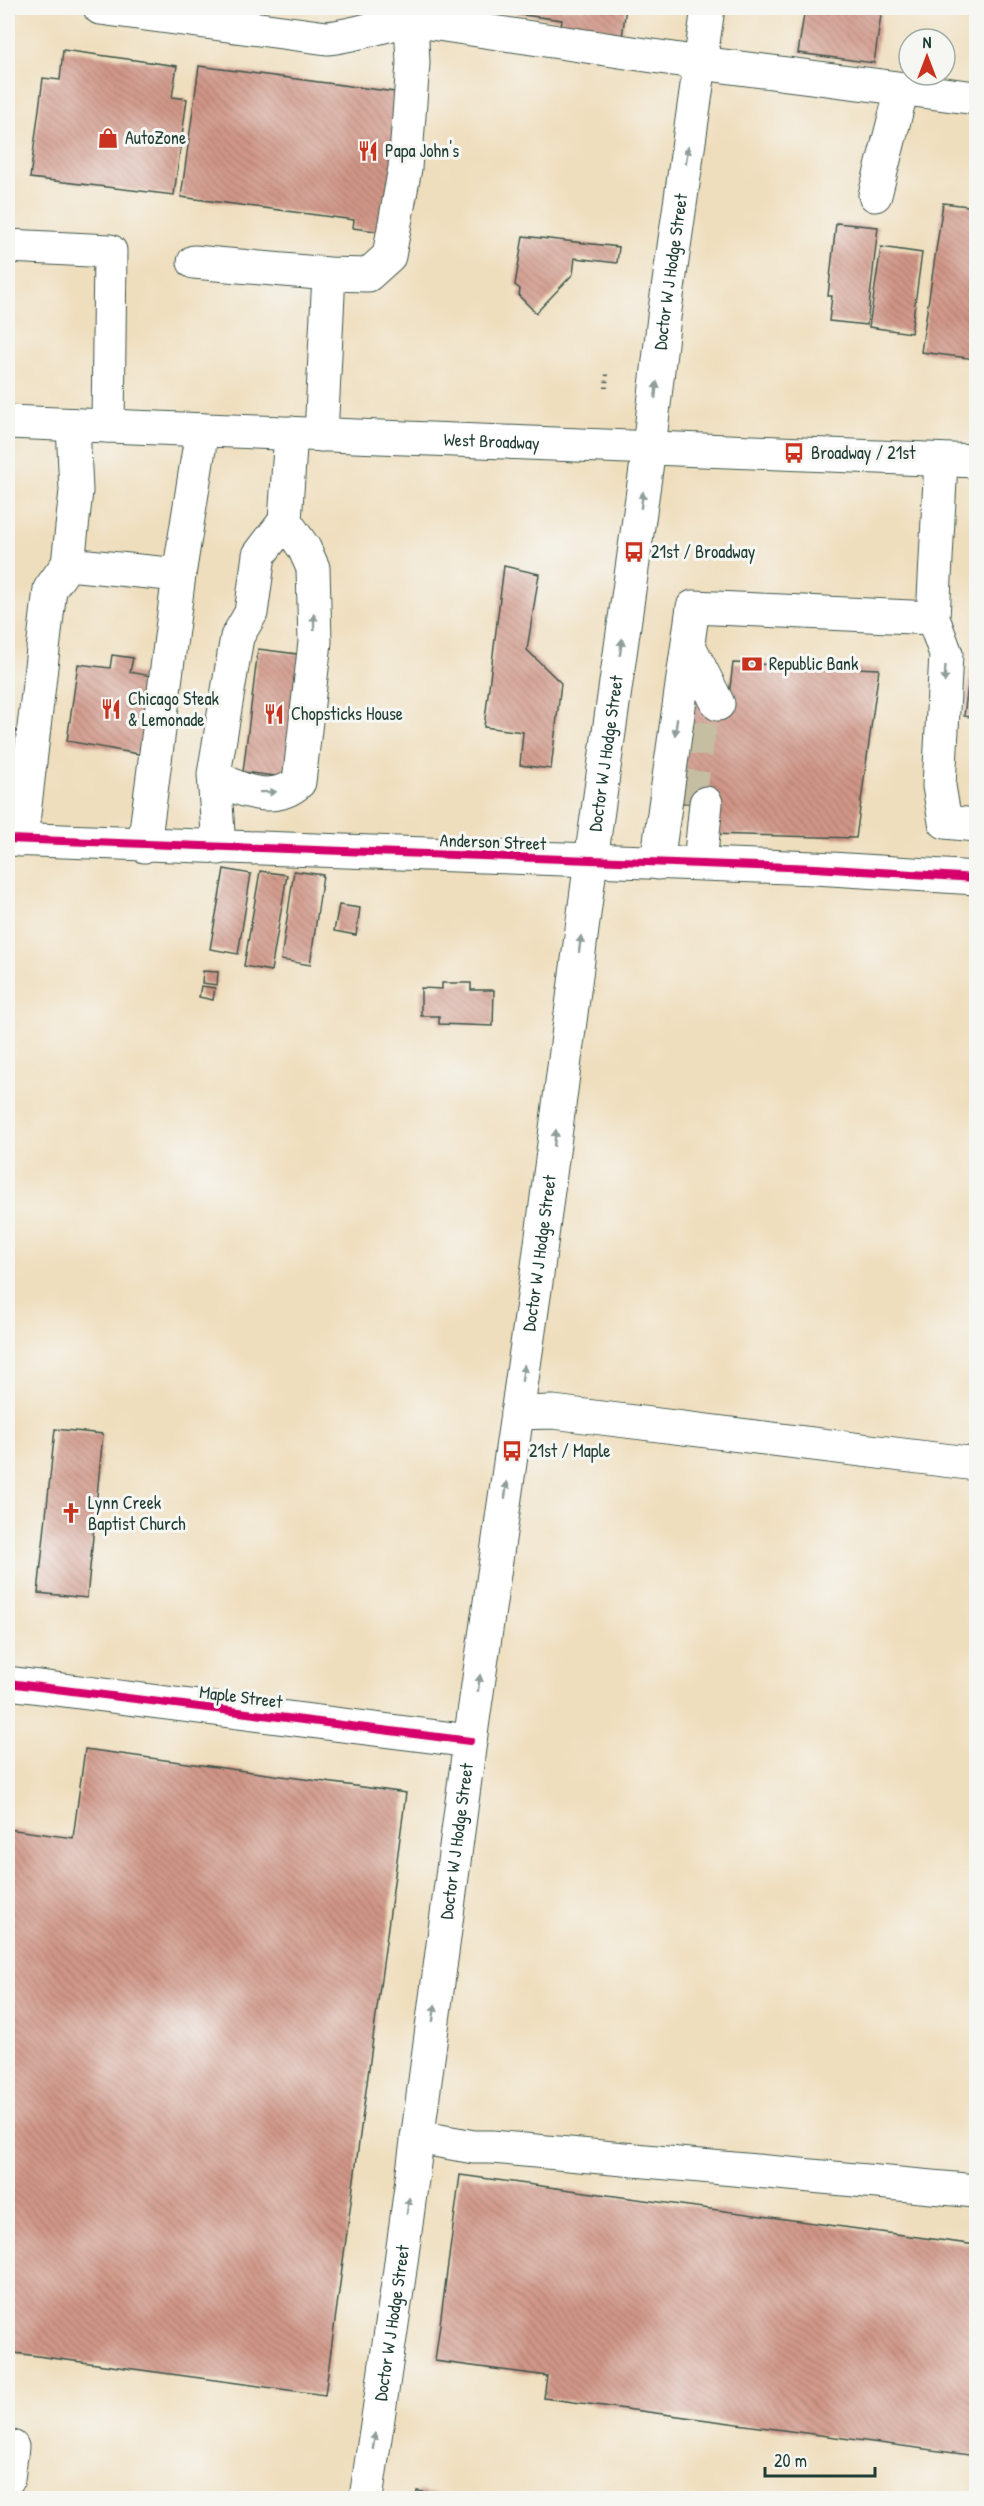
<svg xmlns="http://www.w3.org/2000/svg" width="984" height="2506" font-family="'Patrick Hand',sans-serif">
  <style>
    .building { fill: url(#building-back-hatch) }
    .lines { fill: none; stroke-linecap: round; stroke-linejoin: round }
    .minor-tunnel { stroke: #c5bea2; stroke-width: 33; stroke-dasharray: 33 16; stroke-linecap: butt }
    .minor-casing { stroke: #3e5549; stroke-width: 35 }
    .major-casing { stroke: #3e5549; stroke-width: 35 }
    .path { stroke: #3e5549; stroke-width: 4; stroke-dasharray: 1.5 4.5; stroke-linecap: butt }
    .minor { stroke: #fff; stroke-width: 33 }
    .major { stroke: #fff; stroke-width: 33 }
    .cycleway-casing { stroke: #f6f6f2; stroke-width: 11 }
    .cycleway { stroke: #d6006c; stroke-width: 8 }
    .oneway { fill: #8f9e9a }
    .labels { text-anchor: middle; stroke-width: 6; stroke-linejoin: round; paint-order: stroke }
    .poi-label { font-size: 18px; fill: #1f3d34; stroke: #f6f6f2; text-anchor: start }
    .street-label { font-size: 18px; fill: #1f3d34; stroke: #f6f6f2 }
  </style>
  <defs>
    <pattern id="building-back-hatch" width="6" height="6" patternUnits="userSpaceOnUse" patternTransform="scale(1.5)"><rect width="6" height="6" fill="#d19687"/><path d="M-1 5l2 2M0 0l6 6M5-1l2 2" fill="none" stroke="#a97c6f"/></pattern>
  </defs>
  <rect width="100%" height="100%" fill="#f6f6f2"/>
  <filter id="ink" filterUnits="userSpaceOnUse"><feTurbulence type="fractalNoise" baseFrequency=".0167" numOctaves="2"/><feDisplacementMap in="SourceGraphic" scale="12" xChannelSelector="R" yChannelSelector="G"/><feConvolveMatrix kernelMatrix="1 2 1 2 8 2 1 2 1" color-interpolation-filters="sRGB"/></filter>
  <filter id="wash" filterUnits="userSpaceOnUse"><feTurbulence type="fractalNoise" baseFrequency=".008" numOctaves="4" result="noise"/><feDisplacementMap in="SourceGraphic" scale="24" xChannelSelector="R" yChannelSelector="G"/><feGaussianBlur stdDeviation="1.35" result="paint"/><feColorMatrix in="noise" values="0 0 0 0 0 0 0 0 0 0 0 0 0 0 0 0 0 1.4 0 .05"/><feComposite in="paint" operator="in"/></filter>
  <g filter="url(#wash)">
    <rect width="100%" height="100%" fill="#efdebd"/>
    <g id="blocks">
      <path class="building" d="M517,8h109l-4,29 -61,-9 1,-8 -46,-6z
        M805,8h77l-8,55 -76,-10z
        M63,50l114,16 -5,31 15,2 -13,96 -144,-17 13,-100 17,2z
        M199,66l203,27 -11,140 -38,-5 1,-8 -173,-23z
        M943,203l33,4v152l-55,-7z
        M836,223l42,4 -11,98 -38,-4 3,-25h-4z
        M523,236l96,11 -2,16 -42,-5 -2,16 -37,39 -17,-17 1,-7 -5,-4z
        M881,247l41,6 -11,80 -42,-6z
        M504,566l35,8 -12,76 34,33 -10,86 -31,-4 3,-33 -39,-5z
        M975,632h1v86l-12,-2z
        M258,649l47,6 -15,123 -47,-6z
        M112,655l21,3 -3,14 26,5 -12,78 -77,-14 11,-77 32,4z
        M733,663l146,6 -23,169 -146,-4 5,-31h-38l13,-101 38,2z
        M224,869l27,5 -13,80 -28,-5z
        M260,871l27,4 -16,96 -27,-5z
        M294,871l29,4 -13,90 -29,-5z
        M339,905l21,3 -4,27 -22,-4z
        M203,971l15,1 -1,13 -15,-2z
        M442,983h29v7h23l-1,36 -54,-2v-8h-18v-28l21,1z
        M201,986l14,2 -2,12 -14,-3z
        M55,1429l48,5 -16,164 -49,-5z
        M85,1749l321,44 -81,602 -317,-43v-523l65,9z
        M460,2175l516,70v211l-432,-58 3,-22 -112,-15z
        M417,2491l48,6v1h-49z"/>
    </g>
  </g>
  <g filter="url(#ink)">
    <use href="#blocks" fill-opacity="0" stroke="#3e5549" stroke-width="1.5"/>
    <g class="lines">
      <path class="minor-tunnel" d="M689,803l14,-100"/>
      <g class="minor-casing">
        <path id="minor" d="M100,8l227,30c29,-3 55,-13 84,-18l289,43 276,35
          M875,195l27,-106
          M8,246l102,5 -2,175
          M194,262l135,12 -8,161
          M329,274l39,1 21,-19 16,-88 8,-105 -2,-43
          M73,425l3,66 -8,73 111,11 23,-145
          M933,618l13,36 -7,132 6,36 31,3
          M688,644l30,60
          M214,774c24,18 61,30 85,8l16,-140 -2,-74 -9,-20 -19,-27
          M8,839l807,29 161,10
          M21,840l29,-251 18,-25
          M144,846l35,-271
          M219,848l-5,-74 23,-137 14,-24 8,-58 26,-34 6,-88
          M657,863l36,-256 240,11 8,-158
          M700,864l6,-61
          M517,1413l36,-1 423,52
          M8,1683l462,58
          M417,2137l57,10h18l484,44
          M8,2447h4l-4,32"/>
      </g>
      <g class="major-casing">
        <g id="major">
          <path id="s1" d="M8,422l968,39"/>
          <path id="s2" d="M366,2498l33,-221 71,-536 66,-459 55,-422 58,-412 15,-131 44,-309"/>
        </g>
      </g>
      <path class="path" d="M606,388l1,-16"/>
      <use href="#minor" class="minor"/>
      <use href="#major" class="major"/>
      <g class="cycleway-casing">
        <path id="cycleway" d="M8,839l807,29 161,10
          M8,1683l462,58"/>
      </g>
      <use href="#cycleway" class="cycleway"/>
    </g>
    <defs><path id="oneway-solid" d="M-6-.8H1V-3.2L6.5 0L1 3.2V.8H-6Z" transform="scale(1.5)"/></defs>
    <g class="oneway">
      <use href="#oneway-solid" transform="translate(687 155) rotate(-82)"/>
      <use href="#oneway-solid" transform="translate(656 390) rotate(-84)"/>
      <use href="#oneway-solid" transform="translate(642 500) rotate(-82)"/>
      <use href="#oneway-solid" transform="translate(314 622) rotate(-91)"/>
      <use href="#oneway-solid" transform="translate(621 647) rotate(-82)"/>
      <use href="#oneway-solid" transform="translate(945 674) rotate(93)"/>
      <use href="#oneway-solid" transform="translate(676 727) rotate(98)"/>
      <use href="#oneway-solid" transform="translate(268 792) rotate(-1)"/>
      <use href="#oneway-solid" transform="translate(580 944) rotate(-83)"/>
      <use href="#oneway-solid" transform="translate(555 1138) rotate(-83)"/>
      <use href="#oneway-solid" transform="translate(523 1373) rotate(-82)"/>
      <use href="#oneway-solid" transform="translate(506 1490) rotate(-82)"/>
      <use href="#oneway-solid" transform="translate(479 1683) rotate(-82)"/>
      <use href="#oneway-solid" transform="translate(434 2013) rotate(-82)"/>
      <use href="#oneway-solid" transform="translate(408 2206) rotate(-82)"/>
      <use href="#oneway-solid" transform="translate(374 2441) rotate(-82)"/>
    </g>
  </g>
  <defs>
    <g id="shop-bare" transform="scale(1.62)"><path d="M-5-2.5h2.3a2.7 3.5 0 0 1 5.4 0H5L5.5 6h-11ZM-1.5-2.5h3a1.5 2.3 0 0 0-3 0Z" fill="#c8321e" stroke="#f6f6f2" stroke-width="2.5" paint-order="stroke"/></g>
    <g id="restaurant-bare" transform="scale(1.62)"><path d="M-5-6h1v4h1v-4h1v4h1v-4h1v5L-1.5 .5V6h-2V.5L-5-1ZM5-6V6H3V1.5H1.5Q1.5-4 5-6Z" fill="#c8321e" stroke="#f6f6f2" stroke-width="2.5" paint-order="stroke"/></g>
    <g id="bus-bare" transform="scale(1.62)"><path d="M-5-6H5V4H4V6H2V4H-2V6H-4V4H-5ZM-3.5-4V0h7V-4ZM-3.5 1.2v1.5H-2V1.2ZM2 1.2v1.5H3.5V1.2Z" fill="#c8321e" stroke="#f6f6f2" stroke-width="2.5" paint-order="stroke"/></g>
    <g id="bank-bare" transform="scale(1.62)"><path d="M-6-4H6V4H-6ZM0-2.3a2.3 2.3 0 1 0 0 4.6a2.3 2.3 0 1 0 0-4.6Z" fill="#c8321e" stroke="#f6f6f2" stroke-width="2.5" paint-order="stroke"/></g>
    <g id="church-bare" transform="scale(1.62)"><path d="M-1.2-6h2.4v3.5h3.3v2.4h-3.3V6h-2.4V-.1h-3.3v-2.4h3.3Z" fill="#c8321e" stroke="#f6f6f2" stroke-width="2.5" paint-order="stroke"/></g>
  </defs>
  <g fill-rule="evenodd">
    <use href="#shop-bare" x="108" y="138"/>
    <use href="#restaurant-bare" x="368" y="151"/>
    <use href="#bus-bare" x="794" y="453"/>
    <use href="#bus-bare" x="634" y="552"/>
    <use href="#bank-bare" x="752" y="664"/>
    <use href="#restaurant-bare" x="111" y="709"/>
    <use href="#restaurant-bare" x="274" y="714"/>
    <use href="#bus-bare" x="512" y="1451"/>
    <use href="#church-bare" x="71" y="1513"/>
  </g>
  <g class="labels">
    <g class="poi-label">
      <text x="125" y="144">AutoZone</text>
      <text x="385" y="157">Papa John's</text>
      <text x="811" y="459">Broadway / 21st</text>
      <text x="651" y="558">21st / Broadway</text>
      <text x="769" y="670">Republic Bank</text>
      <text x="128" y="705">Chicago Steak<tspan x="128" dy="21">&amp; Lemonade</tspan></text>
      <text x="291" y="720">Chopsticks House</text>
      <text x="529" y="1457">21st / Maple</text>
      <text x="88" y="1509">Lynn Creek<tspan x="88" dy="21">Baptist Church</tspan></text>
    </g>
    <g class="street-label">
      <text dy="6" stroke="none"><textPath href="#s2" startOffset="2247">Doctor W J Hodge Street</textPath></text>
      <text dy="6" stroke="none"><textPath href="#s1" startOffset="484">West Broadway</textPath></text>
      <text dy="6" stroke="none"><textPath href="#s2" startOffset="1761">Doctor W J Hodge Street</textPath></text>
      <text transform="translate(493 842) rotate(2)" y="6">Anderson Street</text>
      <text dy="6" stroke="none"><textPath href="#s2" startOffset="1257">Doctor W J Hodge Street</textPath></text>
      <text transform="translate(241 1697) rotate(7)" y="6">Maple Street</text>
      <text dy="6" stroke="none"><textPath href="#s2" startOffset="663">Doctor W J Hodge Street</textPath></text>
      <text dy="6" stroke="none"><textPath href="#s2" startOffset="177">Doctor W J Hodge Street</textPath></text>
    </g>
  </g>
  <rect width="984" height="2506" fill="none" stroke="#f6f6f2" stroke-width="30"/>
  <g transform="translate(927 57)"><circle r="28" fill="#f6f6f2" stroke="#a0aca6" stroke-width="1.5"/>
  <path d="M0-4.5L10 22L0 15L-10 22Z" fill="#c8321e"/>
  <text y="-9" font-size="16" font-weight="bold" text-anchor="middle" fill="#1f3d34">N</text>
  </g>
  <path d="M765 2467v9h110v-9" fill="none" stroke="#1f3d34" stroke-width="3"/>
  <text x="774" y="2467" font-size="18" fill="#1f3d34" stroke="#f6f6f2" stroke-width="4.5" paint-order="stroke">20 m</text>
</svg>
